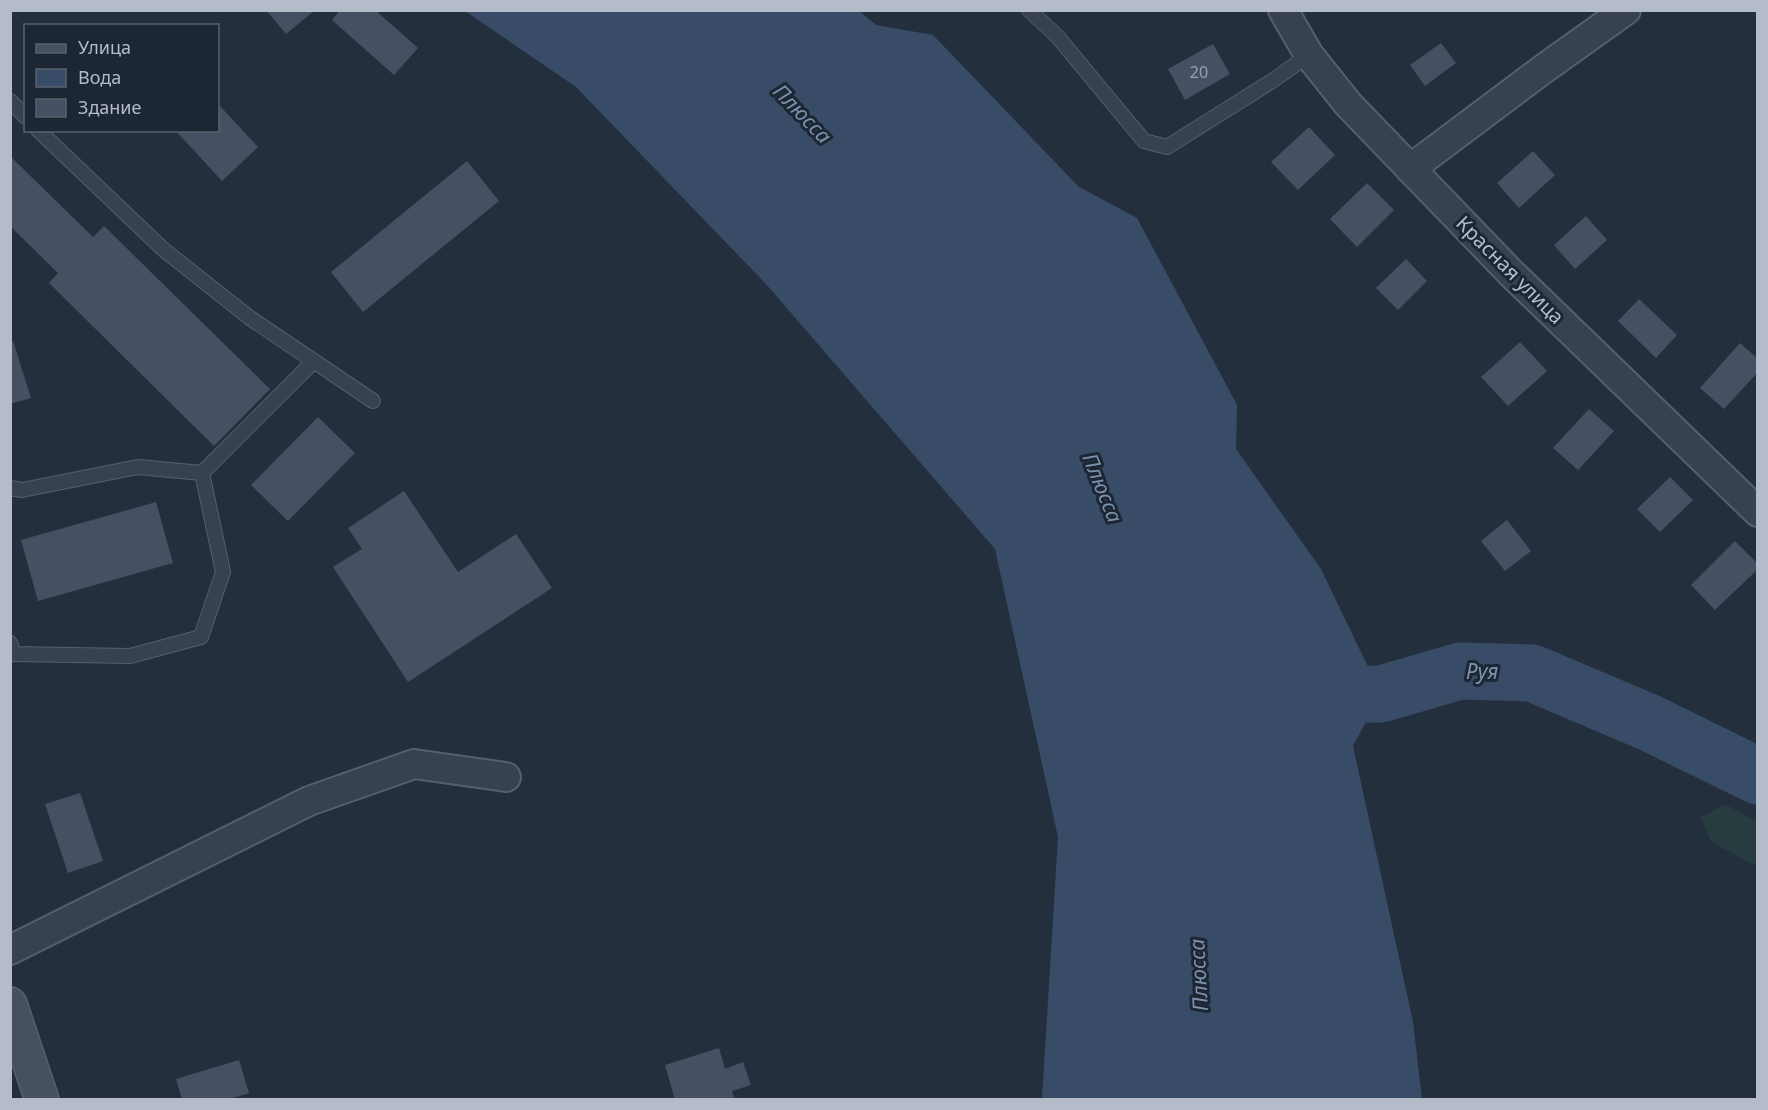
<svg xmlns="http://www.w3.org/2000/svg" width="1768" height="1110" font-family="'Noto Sans',sans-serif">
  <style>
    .green { fill: #263c3f }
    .water { fill: #394c67 }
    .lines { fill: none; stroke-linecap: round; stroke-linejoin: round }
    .river { stroke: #394c67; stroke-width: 57 }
    .building { fill: #455162 }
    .service-casing { stroke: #565f6c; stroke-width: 16 }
    .minor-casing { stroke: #565f6c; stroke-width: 32 }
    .secondary-casing { stroke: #565f6c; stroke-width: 36 }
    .service { stroke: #38414e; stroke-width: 14 }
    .minor { stroke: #38414e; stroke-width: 28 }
    .secondary { stroke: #465061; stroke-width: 33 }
    .labels { text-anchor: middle; stroke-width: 6; stroke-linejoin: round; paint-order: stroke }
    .number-label { font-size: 16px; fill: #98a1af }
    .street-label { font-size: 20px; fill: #b4bcc9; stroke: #1d2633 }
    .water-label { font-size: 21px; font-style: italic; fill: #7c92b1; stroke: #1d2633 }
  </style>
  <rect width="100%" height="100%" fill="#242f3e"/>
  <path class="green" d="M1725,804l32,18v44l-46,-24 -10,-25z"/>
  <path class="water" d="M465,11h394l17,14 57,10 146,152 58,31 100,187 -1,44 85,120 60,125 -28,52 60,276 9,77h-380l16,-262 -63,-288 -229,-265 -190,-197z"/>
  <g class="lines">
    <path class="river" d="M1302,695l79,-1 79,-23 72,2 118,50 108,53"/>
  </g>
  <path class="building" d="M266,10h49l-29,24z
    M340,10h35l43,38 -24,27 -62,-55z
    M1441,43l15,20 -31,23 -15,-21z
    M1213,44l17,30 -45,26 -17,-31z
    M218,104l40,43 -36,34 -47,-51h43z
    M1309,127l26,28 -37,35 -27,-28z
    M1533,151l22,24 -36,33 -22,-25z
    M10,156l83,81 11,-11 166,163 -56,57 -165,-163 9,-10 -48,-47z
    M467,161l32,40 -136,111 -32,-40z
    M1367,183l27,27 -37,37 -27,-28z
    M1586,216l21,24 -32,29 -21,-24z
    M1406,259l21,22 -29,29 -22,-22z
    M1639,299l38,36 -21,23 -38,-37z
    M13,341l18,57 -21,6v-62z
    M1520,342l27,29 -39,35 -27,-29z
    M1740,343l18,16v13l-34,37 -24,-21z
    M1589,409l25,22 -36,39 -25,-22z
    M318,417l37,36 -67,68 -37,-36z
    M1670,477l23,23 -33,32 -23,-23z
    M404,491l54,81 58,-38 36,54 -144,94 -75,-115 29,-18 -14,-21z
    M156,502l17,61 -135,38 -17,-61z
    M1507,520l24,31 -26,20 -24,-30z
    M1735,541l23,23v5l-43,41 -24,-25z
    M80,793l23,68 -35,12 -23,-69z
    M719,1048l6,21 18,-7 8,23 -19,6 3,9h-60l-10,-35z
    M239,1060l10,33 -22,7h-45l-6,-21z"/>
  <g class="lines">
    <g class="service-casing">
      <path id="service" d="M1029,10l28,26 87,105 23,6 105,-66 37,-26
        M10,101l16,16
        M38,130l126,120 86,68 123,83
        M10,488l12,2 116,-23 64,6 112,-112
        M10,643l4,11 116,2 71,-19 22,-65 -21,-99"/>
    </g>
    <g class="minor-casing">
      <path id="minor" d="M1283,10l26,45 39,49 164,170 246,238
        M1410,169l132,-99 84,-60
        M10,950l299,-149 105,-37 92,13"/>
    </g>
    <g class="secondary-casing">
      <path id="secondary" d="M10,1004l32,96"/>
    </g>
    <use href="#service" class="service"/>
    <use href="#minor" class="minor"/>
    <use href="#secondary" class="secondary"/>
  </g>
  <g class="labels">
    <g class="number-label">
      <text x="1199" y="78">20</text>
    </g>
    <g class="street-label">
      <text transform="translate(1510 270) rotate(45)" y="7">Красная улица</text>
    </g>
    <g class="water-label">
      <text transform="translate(802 114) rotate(46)" y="7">Плюсса</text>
      <text transform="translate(1102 488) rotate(68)" y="7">Плюсса</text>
      <text x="1482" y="679">Руя</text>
      <text transform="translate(1199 975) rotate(-93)" y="7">Плюсса</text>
    </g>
  </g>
  <rect width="1768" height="1110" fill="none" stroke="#b4bcc9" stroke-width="24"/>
  <rect x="24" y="24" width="195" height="108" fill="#1d2633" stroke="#59626f" stroke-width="1.5"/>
  <rect x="36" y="44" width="30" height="9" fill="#465061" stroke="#59626f" stroke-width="1.5"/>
  <text x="78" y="54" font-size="18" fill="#b4bcc9">Улица</text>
  <rect x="36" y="69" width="30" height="18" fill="#394c67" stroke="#59626f" stroke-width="1.5"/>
  <text x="78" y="84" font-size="18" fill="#b4bcc9">Вода</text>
  <rect x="36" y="99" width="30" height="18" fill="#455162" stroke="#59626f" stroke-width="1.5"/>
  <text x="78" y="114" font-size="18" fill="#b4bcc9">Здание</text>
</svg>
